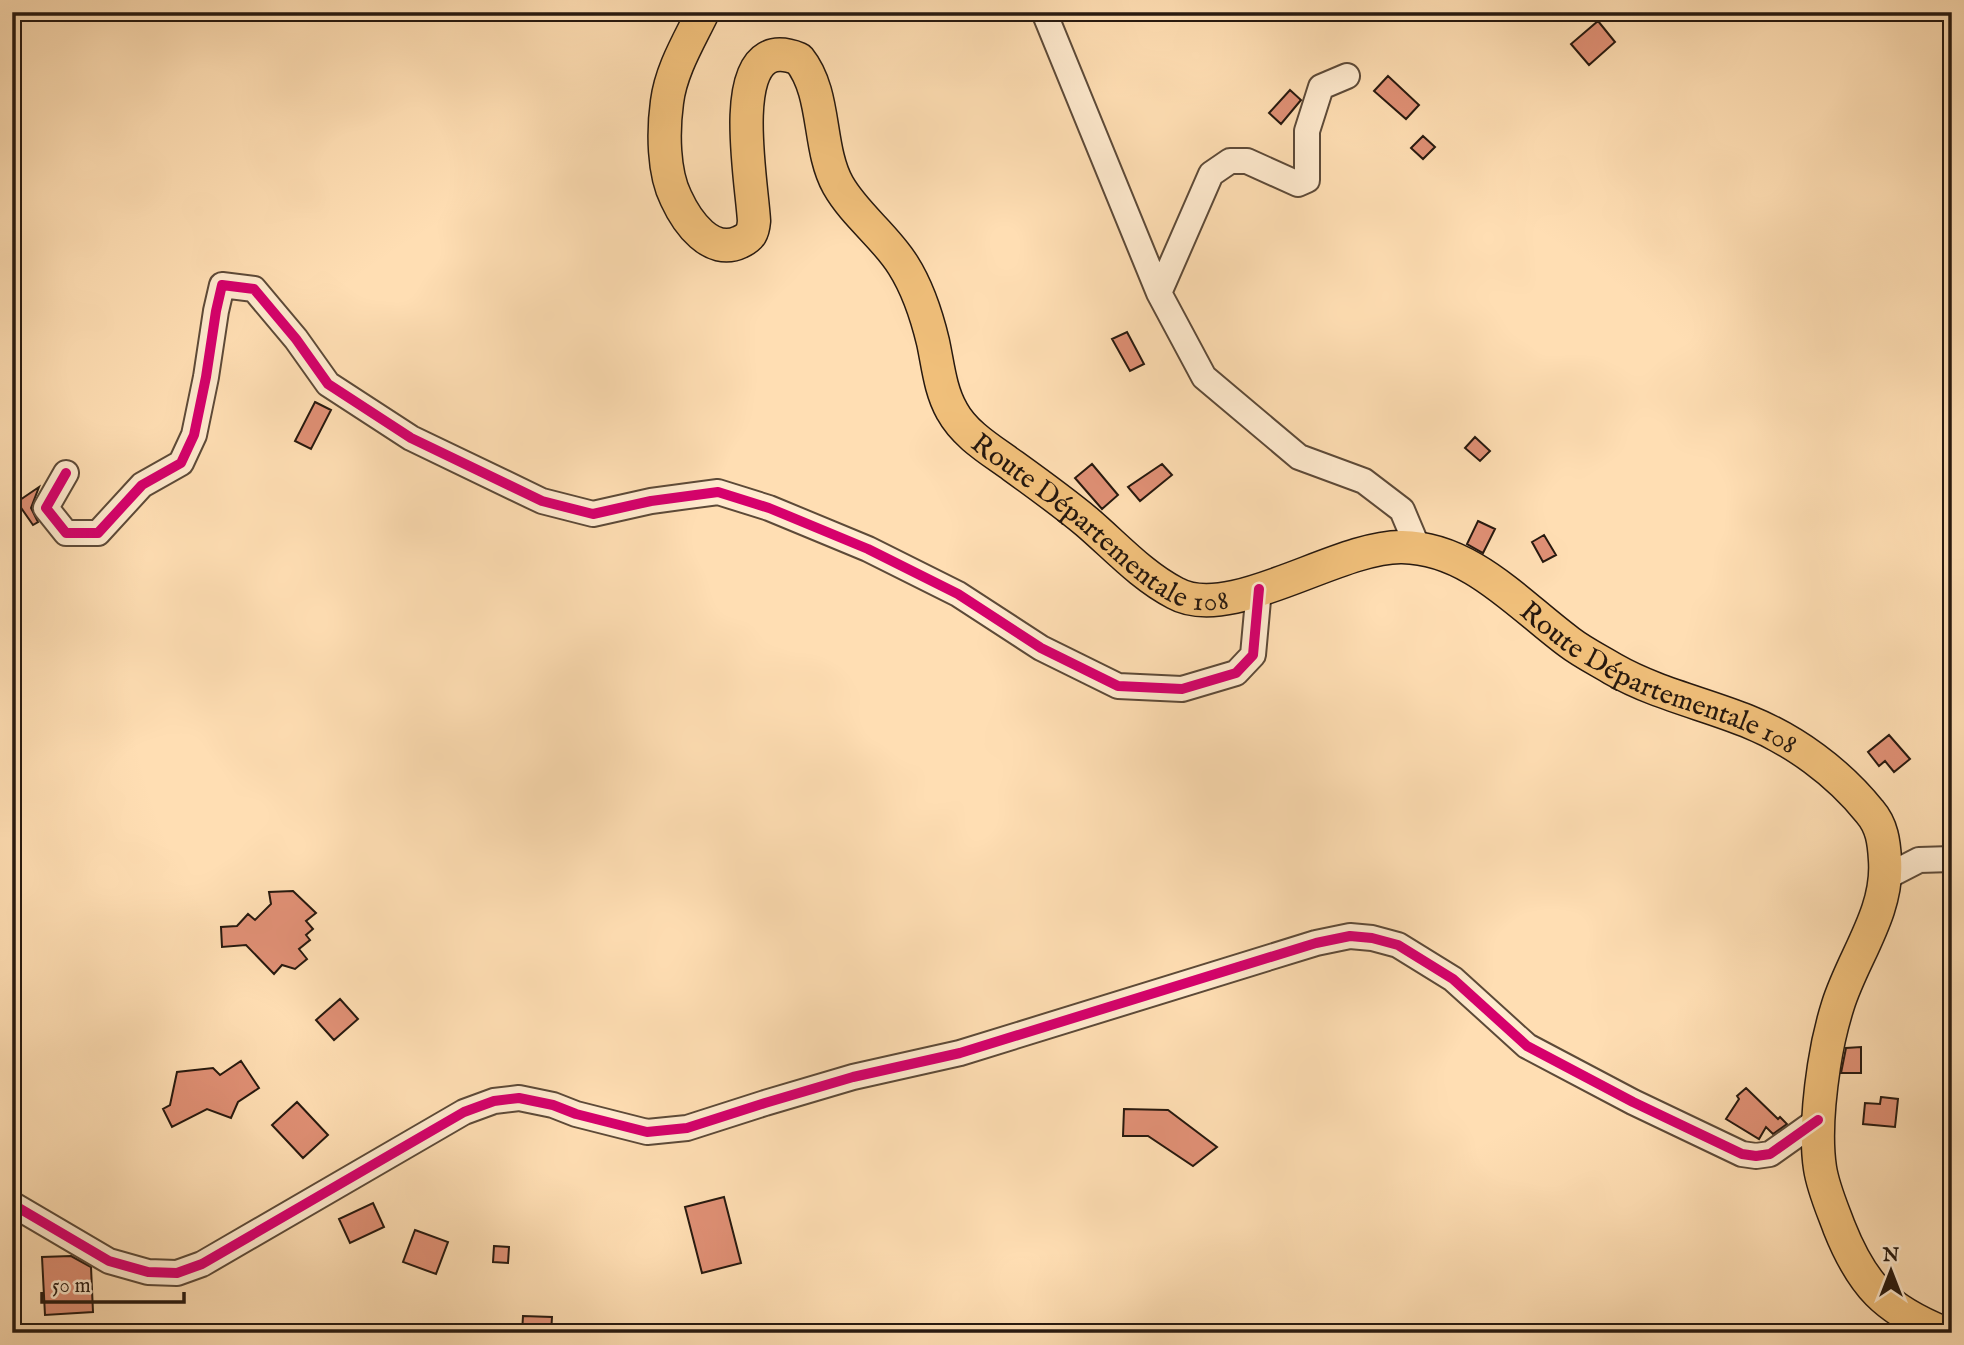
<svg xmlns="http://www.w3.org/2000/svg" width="1964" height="1345" font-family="'IM FELL English',serif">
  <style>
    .building { fill: #e09075; stroke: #27190f; stroke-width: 2 }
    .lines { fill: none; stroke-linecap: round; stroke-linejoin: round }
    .minor-casing { stroke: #5d4a38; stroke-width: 28 }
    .major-casing { stroke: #27190f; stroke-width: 35 }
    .minor { stroke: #ffeace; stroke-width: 24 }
    .major { stroke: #f0bf7a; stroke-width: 32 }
    .cycleway-casing { stroke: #ffeace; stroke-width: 15 }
    .cycleway { stroke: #d6006c; stroke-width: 10 }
    .labels { text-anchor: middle; stroke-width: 7; stroke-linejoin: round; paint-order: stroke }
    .street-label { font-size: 28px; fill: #27190f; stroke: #ffeace }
  </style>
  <rect width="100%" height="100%" fill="#ffdeb3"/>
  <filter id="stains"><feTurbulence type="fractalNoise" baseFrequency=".00286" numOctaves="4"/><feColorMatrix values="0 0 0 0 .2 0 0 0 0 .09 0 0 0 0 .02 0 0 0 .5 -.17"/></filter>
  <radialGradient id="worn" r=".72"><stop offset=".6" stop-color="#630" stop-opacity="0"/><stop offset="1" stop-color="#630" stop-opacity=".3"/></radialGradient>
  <path class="building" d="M1598,21l17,21 -26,23 -18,-21z
    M1388,76l31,29 -13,14 -32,-28z
    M1290,90l11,10 -20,24 -12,-11z
    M1423,136l12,11 -12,12 -12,-11z
    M1127,332l17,32 -14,7 -18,-32z
    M315,402l16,8 -20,39 -16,-8z
    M1475,437l15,14 -10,10 -15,-13z
    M1092,464l26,31 -16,14 -27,-31z
    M1162,464l10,11 -32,26 -12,-14z
    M39,487l-8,21 7,14 -5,3 -16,-23z
    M1478,521l17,8 -12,24 -16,-9z
    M1544,535l12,20 -13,7 -11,-20z
    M1889,735l21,24 -16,13 -9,-11 -6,5 -11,-14z
    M293,891l23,22 -10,8 7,8 -7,6 4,5 -11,9 8,10 -12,10 -13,-4 -8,9 -28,-29 -24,2 -1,-20 16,-1 11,-12 7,6 16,-16 -2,-12z
    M340,999l18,20 -24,21 -18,-20z
    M1861,1047v26h-20l5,-25z
    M241,1061l18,27 -21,14 -7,16 -24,-9 -35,18 -9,-18 7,-4 7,-33 36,-4 7,7z
    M1746,1088l32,31 2,-2 7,7 -14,10 -7,-7 -7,12 -33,-20 13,-20 -2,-3z
    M1881,1097l17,2 -3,28 -32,-3 2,-21 15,1z
    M297,1102l31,33 -25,23 -31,-33z
    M1124,1109l44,1 49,37 -24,19 -45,-30h-25z
    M724,1197l17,66 -39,10 -17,-66z
    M373,1203l11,24 -34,16 -11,-24z
    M415,1230l33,12 -12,32 -33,-12z
    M494,1246l15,1 -1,16 -15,-1z
    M71,1256l20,11 2,45 -48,3 -3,-58z
    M523,1316l29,1 -1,16h-29z"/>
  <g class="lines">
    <g class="minor-casing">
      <path id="minor" d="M1044,12l115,281 45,84 95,80 65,24 38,29 16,38
        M1159,293l52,-119 19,-13h17l51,23 9,-4v-49l14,-44 26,-11
        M66,473l-20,35 20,25h32l44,-48 39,-22 13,-28 12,-58 10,-66 6,-26 32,4 42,50 32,45 83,54 131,63 51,13 58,-13 67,-9 51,16 99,41 90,45 83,54 77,38 64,3 54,-16 17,-18 6,-66
        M1886,877l33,-17 33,-1
        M12,1204l97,57 39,11 29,1 25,-9 262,-152 30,-11 25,-3 34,7 23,9 71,18 40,-4 78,-25 88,-26 107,-24 356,-110 34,-7 22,2 26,7 55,34 74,67 106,56 109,52 14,2 14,-2 48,-34"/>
    </g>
    <g class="major-casing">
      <g id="major">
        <path id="s1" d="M703,12c-14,29 -32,58 -36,90 -4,29 -4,70 9,96 11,24 35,58 64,44 11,-5 13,-10 14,-21 -2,-36 -22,-143 13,-163 10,-6 22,-3 32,1 28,35 18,88 39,126 17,30 47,51 65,80 14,22 24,52 30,77 5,23 7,48 19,69 13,24 39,39 61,55 25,18 50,36 74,56 28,24 55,54 88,71 55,31 162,-47 227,-46 68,1 116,57 167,95 13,10 29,18 44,27 42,24 89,34 134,52 47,19 91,51 123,91 12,14 14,30 15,48 4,52 -32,97 -47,145 -6,19 -11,41 -14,61 -5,33 -9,69 -4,102 3,20 12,40 19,59 23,58 46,82 105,106"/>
      </g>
    </g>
    <use href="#minor" class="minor"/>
    <use href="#major" class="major"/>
    <g class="cycleway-casing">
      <path id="cycleway" d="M66,473l-20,35 20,25h32l44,-48 39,-22 13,-28 12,-58 10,-66 6,-26 32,4 42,50 32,45 83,54 131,63 51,13 58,-13 67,-9 51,16 99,41 90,45 83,54 77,38 64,3 54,-16 17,-18 6,-66
        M12,1204l97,57 39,11 29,1 25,-9 262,-152 30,-11 25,-3 34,7 23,9 71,18 40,-4 78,-25 88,-26 107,-24 356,-110 34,-7 22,2 26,7 55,34 74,67 106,56 109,52 14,2 14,-2 48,-34"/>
    </g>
    <use href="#cycleway" class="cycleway"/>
  </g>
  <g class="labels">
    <g class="street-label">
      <text dy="10" stroke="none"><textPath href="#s1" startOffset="1092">Route Départementale 108</textPath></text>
      <text dy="10" stroke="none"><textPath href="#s1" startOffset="1720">Route Départementale 108</textPath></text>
    </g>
  </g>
  <rect width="1964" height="1345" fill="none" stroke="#ffdeb3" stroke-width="42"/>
  <rect x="14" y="14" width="1936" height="1317" fill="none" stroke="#27190f" stroke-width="3.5"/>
  <rect x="21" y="21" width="1922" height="1303" fill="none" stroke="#27190f" stroke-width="2"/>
  <g transform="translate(1891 1271)" stroke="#ffeace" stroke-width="5" paint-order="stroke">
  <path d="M0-5L12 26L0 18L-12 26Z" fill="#27190f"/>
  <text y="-10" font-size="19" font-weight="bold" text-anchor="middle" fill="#27190f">N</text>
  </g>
  <path d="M42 1292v10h142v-10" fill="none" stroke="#27190f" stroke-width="3.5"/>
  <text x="52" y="1292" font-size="21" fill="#27190f" stroke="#ffeace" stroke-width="5" paint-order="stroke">50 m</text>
  <rect width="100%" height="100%" filter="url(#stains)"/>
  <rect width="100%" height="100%" fill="url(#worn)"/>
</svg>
